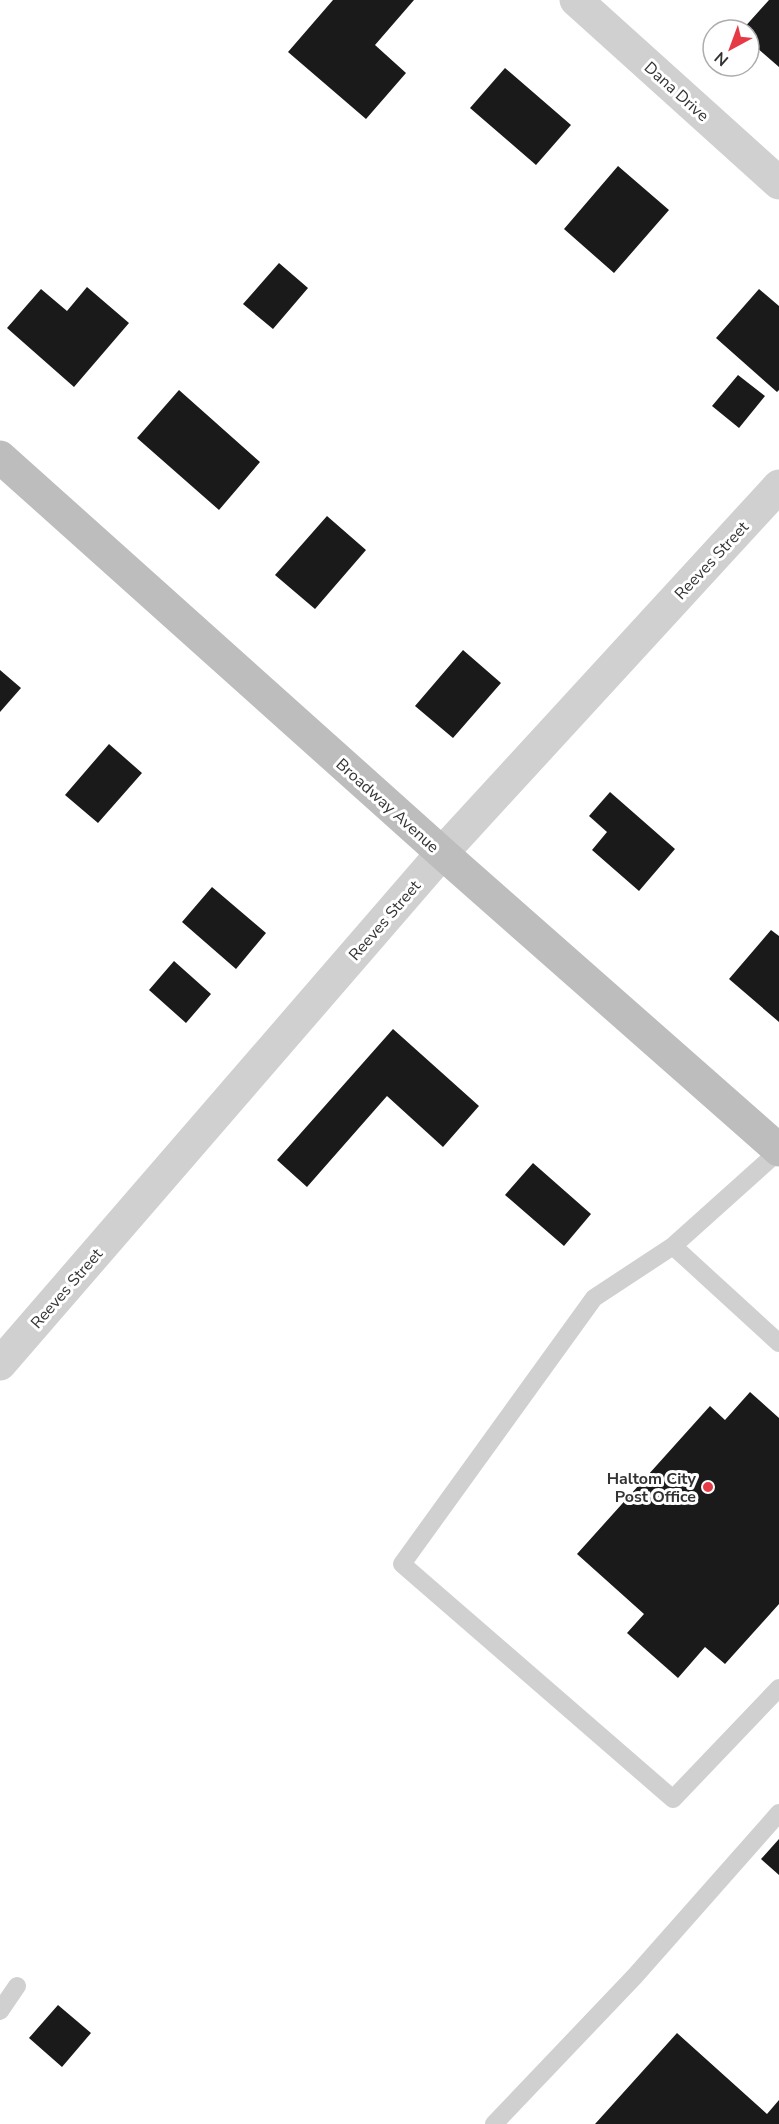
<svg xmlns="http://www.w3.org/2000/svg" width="779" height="2124" font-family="'Nunito Sans',sans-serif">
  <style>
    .building { fill: #1a1a1a }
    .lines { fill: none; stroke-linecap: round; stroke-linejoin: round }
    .service { stroke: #d0d0d0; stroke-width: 18 }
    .minor { stroke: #d0d0d0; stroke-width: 33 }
    .secondary { stroke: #bdbdbd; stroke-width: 33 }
    .poi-dot { fill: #e63946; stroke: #fff; stroke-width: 2 }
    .labels { text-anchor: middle; stroke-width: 6; stroke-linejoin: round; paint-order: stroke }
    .street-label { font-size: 16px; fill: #333; stroke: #fff }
    .poi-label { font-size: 16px; font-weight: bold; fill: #333; stroke: #fff; text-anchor: end }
  </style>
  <rect width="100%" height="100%" fill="#fff"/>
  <path class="building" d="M333,0h81l-39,45 31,28 -40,46 -78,-67z
    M769,0h10v67l-30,-26v-11h-7z
    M505,68l66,57 -35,40 -66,-57z
    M618,166l51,44 -55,63 -50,-44z
    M279,263l29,25 -35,41 -30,-25z
    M87,287l42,36 -55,64 -67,-59 34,-39 26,22z
    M759,289l20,17v84l-2,2 -61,-54z
    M738,375l27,21 -26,32 -27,-22z
    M179,390l81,72 -41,48 -82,-72z
    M327,516l39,34 -51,59 -40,-34z
    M463,650l38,33 -48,55 -38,-32z
    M0,670l21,18 -21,24z
    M109,744l33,29 -44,50 -33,-28z
    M610,792l65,57 -36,42 -47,-41 15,-18 -18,-16z
    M212,887l54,46 -30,36 -54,-47z
    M771,930l8,6v86l-50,-43z
    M174,961l37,33 -25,29 -37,-33z
    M393,1029l86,77 -36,41 -56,-51 -80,91 -30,-27z
    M533,1163l58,51 -27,32 -59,-51z
    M750,1392l29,26v186l-54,60 -20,-17 -27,31 -51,-45 17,-19 -67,-60 133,-148 15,14z
    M779,1839v36l-18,-16z
    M58,2005l33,28 -29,34 -33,-29z
    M677,2033l90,81 12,-14v24h-184z"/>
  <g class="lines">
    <path class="service" d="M779,1151l-106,95 -79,52 -192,266 271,235 106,-111
      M673,1246l106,97
      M0,2011l17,-25
      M494,2124l141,-148 144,-163"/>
    <path class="minor" d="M576,0l203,183
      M0,1364l442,-511 337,-367"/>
    <path class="secondary" d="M0,457l442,396 337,297"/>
  </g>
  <circle class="poi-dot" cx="708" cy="1487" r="6"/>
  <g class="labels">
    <g class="street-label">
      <text transform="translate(677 91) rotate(42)" y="6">Dana Drive</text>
      <text transform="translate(711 560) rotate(-47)" y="6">Reeves Street</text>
      <text transform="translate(388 805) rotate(42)" y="6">Broadway Avenue</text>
      <text transform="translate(384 920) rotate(-49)" y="6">Reeves Street</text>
      <text transform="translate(66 1288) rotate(-49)" y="6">Reeves Street</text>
    </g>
    <g class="poi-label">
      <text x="696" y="1484">Haltom City<tspan x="696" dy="18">Post Office</tspan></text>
    </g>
  </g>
  <g transform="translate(731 48) rotate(221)"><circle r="28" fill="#ffffff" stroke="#adadad" stroke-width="1.5"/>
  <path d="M0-4.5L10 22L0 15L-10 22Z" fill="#e63946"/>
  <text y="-9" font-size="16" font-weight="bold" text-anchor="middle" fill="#333333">N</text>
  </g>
</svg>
